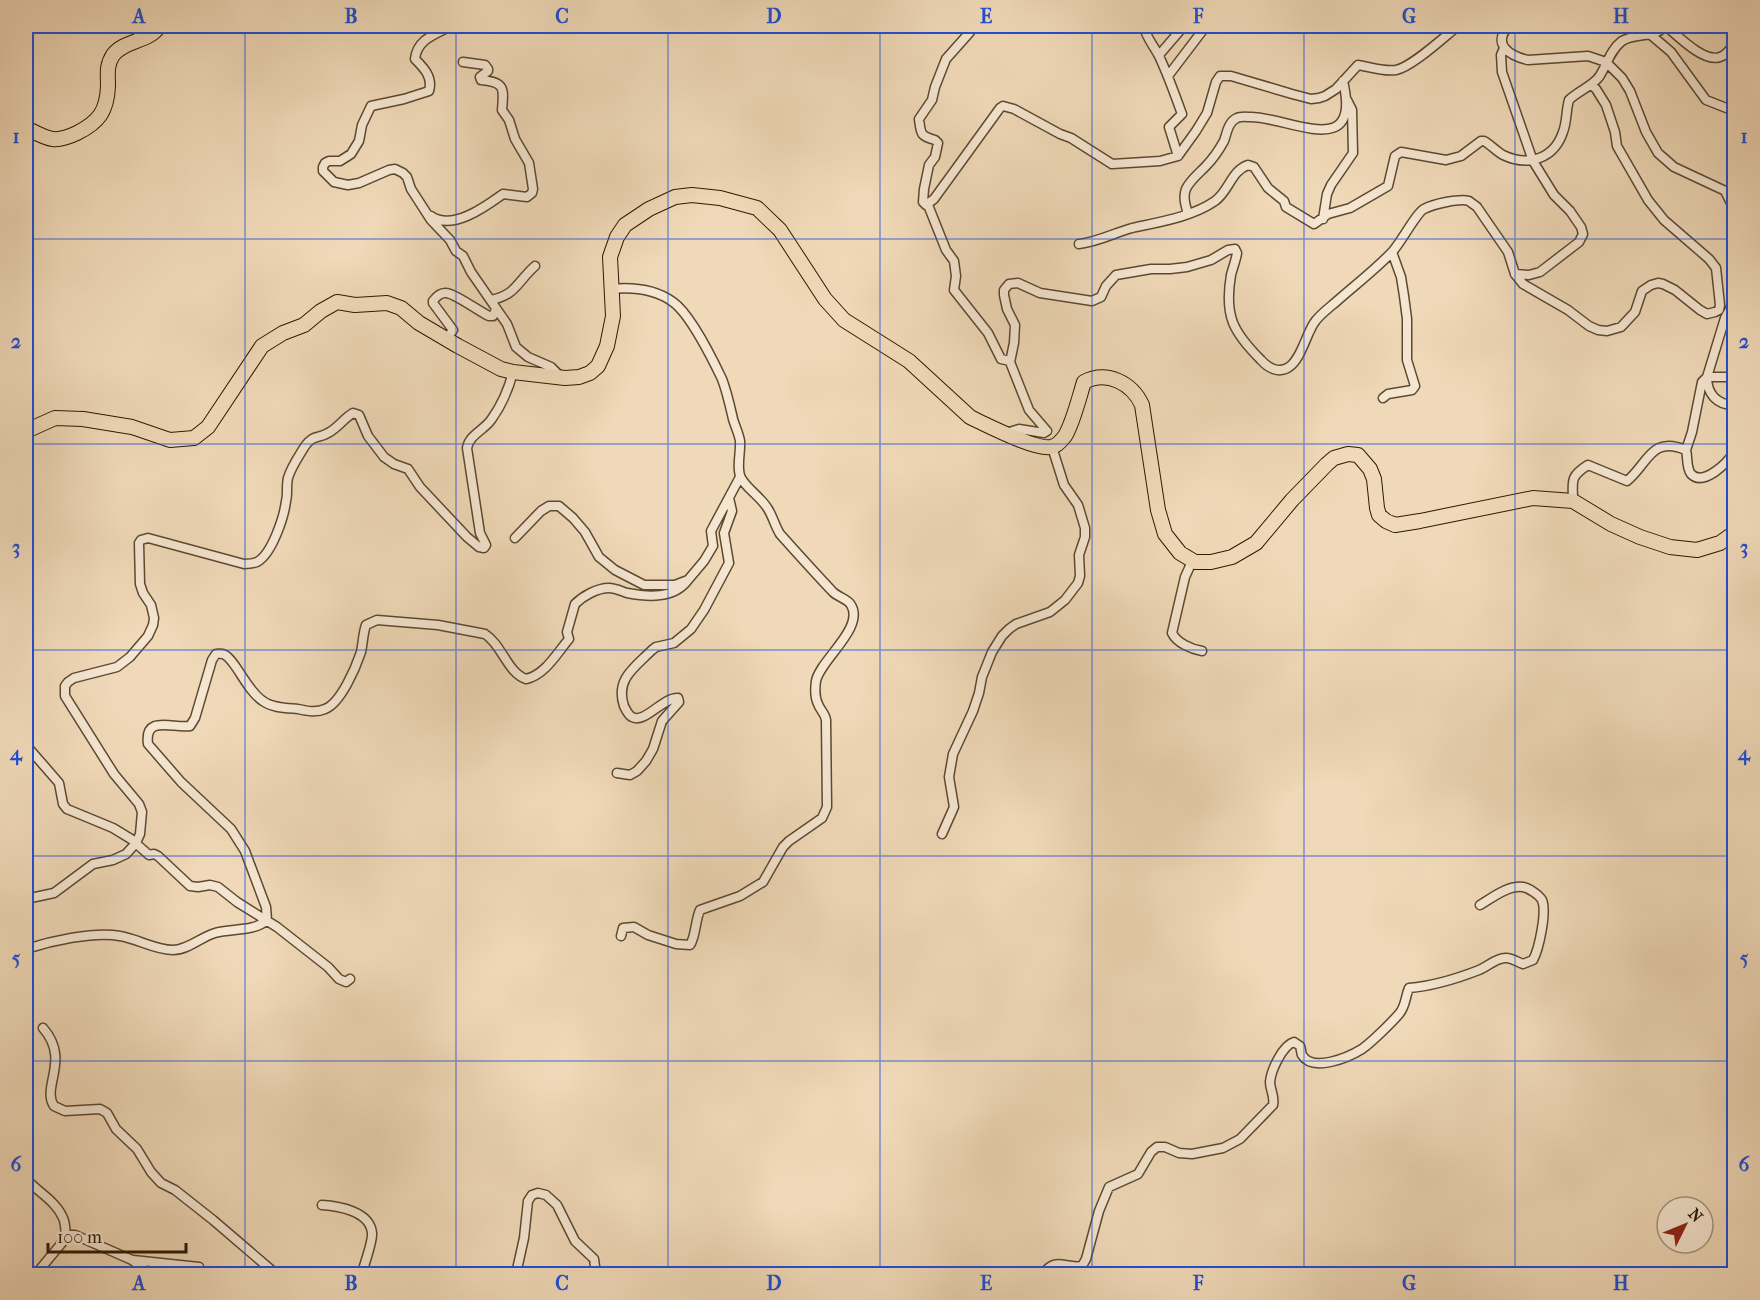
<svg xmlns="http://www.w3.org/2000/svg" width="1760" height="1300" font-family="'IM FELL French Canon',serif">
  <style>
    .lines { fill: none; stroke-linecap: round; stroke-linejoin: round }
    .minor-casing { stroke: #5c4930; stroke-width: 11 }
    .primary-casing { stroke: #2b1902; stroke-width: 16 }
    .minor { stroke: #f5e6d1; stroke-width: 8 }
    .primary { stroke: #f0d9b8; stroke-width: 14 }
    .grid { fill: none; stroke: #1d4ed8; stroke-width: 1.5; stroke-opacity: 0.55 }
    .neatline { fill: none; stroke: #1d4ed8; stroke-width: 2 }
    .grid-label { font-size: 20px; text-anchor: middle; font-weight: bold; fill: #1d4ed8 }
  </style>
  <rect width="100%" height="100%" fill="#f0d9b8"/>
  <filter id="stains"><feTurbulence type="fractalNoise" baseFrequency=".00333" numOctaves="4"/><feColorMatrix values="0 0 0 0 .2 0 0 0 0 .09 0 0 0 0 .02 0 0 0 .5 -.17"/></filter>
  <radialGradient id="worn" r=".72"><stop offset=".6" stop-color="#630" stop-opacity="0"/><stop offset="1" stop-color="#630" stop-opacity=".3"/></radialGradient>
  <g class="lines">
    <g class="minor-casing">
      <path id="minor" d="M451,26c-15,8 -34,13 -36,33 9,9 18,18 14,32l-25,8 -33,7 -9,19 -3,16 -8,13 -11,7h-11l-4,2 -2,4v4l11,11 14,3 11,-2 30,-13 6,-1 8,4 4,4 4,12 20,31 19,20 6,11 7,5 8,16 36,52 9,23 12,10 23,10 10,10
        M968,26l2,6 -24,27 -11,28 -3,13 -13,19c2,15 1,17 16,21l3,3 -3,14 -6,8 -5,24 -1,13 3,3 8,-6 66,-91 3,-2 11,3 46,25 11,4 41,26 48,-3 18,-5 18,-25 11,-18 9,-31 4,-6h11l61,18 19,5 8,-1 6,-2 11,-7 22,-24c13,2 24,7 38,5 16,-3 48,-33 62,-44
        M1144,26c1,10 10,20 15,30 9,19 16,39 23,58l-13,13 9,29
        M1256,26h3
        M1488,26l17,4
        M1509,26c-18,18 1,30 19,34l60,-4 18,6 16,16 8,13 16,41 12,21 16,14 60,28
        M1666,26c12,10 38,37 54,31 7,-2 10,-8 14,-13
        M1668,26l5,2 8,-2
        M1651,35l20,17 35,48 28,11
        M1504,48l-3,7 1,17 31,89 21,34 16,16 11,16 2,7 -4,8 -39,30 -11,3 -14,-1
        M1159,55l25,-29
        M1168,76l38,-50
        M1725,191l9,18
        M928,205l18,45 8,11 2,15 -2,14 34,43 13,26 9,2
        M1188,213c-9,-24 0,-29 17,-46 7,-7 14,-17 19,-26 3,-8 4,-19 13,-23 4,-2 10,-1 14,-1 41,1 111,44 92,-36
        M431,216c21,15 54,-9 72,-22l24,3 5,-4 1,-4 -4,-26 -14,-24 -6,-19 -7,-10c2,-22 3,-28 -21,-30l-1,-3 8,-6v-2l-3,-4 -22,-3
        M1323,219l4,-25 4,-9 22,-32 -1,-43 -5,-10
        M1079,244c19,-2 35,-11 53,-16 27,-6 60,-11 83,-27 14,-10 16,-30 33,-36l6,2 14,21 16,13 2,6 28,17 14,-10 22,-6 38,-22 7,-30 6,-4 45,8 15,-4 20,-15h3c7,4 12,10 19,14 25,12 51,4 60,-23 4,-10 3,-22 6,-32 9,-9 22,-13 30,-23 8,-12 11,-27 23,-36 15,-9 32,-2 43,-15
        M611,289c21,-2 44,0 62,13 17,12 40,58 49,77 5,13 8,27 11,40 2,7 6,15 7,22 1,11 -4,27 1,37 6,11 20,19 27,31 5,8 7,17 12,25 17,19 35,39 53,58 5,5 15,7 18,13 14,23 -31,55 -35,76 -1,7 -1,17 2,23 2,6 7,9 8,16l1,87 -5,11 -33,23 -6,6 -20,35 -23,14 -40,14c-5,11 -4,26 -10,35l-14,-1 -28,-9 -14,-8 -11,1 -2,8
        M491,300c25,-5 26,-18 44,-34
        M1734,302l-9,16 -18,59c0,17 10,28 27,28
        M1725,318l9,4
        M447,338l6,-8 -20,-27v-2c3,-4 7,-8 12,-8 8,-1 35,19 44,23h4l3,-7
        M1383,398l5,-4 24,-4 3,-4 -8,-26v-41l-3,-23 -3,-19 -9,-25
        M1006,433l13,-4 25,4 3,-2 -18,-21 -19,-48 4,-19 1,-18 -8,-16 -3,-14v-5l5,-6 9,-1 22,10 52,8 9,-4 5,-11 10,-11 35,-6h19l17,-2 24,-7 17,-10 7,-1 2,4c-1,7 -4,14 -6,22 -7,41 2,57 30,85 7,8 18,14 28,7 12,-8 17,-32 25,-44 5,-8 15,-15 23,-22 18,-16 38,-31 55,-49 8,-8 25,-40 32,-43 9,-5 36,-11 45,-8 1,1 7,5 8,6l31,45 7,22 8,10 45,26 21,16 9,4 9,1 14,-4 14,-15 7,-21 9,-6 7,-2 5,1 12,6 25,20 7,4 8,-2 4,-2 1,-5 -4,-37 -7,-9 -45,-39 -16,-20 -31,-54 -2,-14 -9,-27 -10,-16 -5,-4
        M1686,450l6,-18 10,-50 5,-5h23l4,-3
        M1573,501c0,-20 -4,-24 15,-36l39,16c21,-17 24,-46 59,-31 2,8 0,17 5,24 13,13 37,-12 43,-22
        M515,538l26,-27 8,-5h10l14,12 12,14 14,25 16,13 29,15h31l13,-5 16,-19 9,-15 -2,-15 29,-54
        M1195,562l-5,4 -5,11 -13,56c5,10 19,16 30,18
        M26,745l33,38 4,21 4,5 46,19 18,11 18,16 5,-1 4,2 32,30 8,1 12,-2 8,2 19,15 40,25 51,40 11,12 7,3 4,-3
        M617,773l13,2 7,-4 9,-10 7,-12 9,-28 17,-19 -1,-4c-15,-1 -33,26 -46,19 -4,-2 -6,-7 -8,-11 -9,-27 11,-39 28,-56l4,-3 18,-4 17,-14 13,-19 25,-47 -5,-30 8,-22 -3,-13
        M942,834l12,-27 -5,-30 4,-23 20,-43 6,-18 3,-16 10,-25 10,-16 7,-7 7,-5 34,-12 15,-12 13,-17 2,-7 -1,-21 6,-18v-9l-7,-23 -14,-20 -12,-38
        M26,899l28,-6 39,-29 20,-4 13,-6 10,-11 4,-9 2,-22 -3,-8 -25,-30 -49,-78v-10l3,-4 6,-4 43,-11 13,-10 18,-21 5,-11 1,-7 -3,-13 -8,-12 -3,-9 -1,-41 2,-3 7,-2 96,26c4,0 8,0 13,-2 15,-8 27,-45 29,-61 2,-7 0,-15 2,-23 3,-11 11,-22 17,-32 9,-12 13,-7 23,-13 10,-5 16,-15 25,-20l6,2 9,21 16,21 10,7 14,5 12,18 47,50 12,10 5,1 2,-3 -6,-12 -13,-85c2,-13 17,-18 24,-28 10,-14 18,-32 22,-48
        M26,949c25,-8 68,-18 94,-13 18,3 35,14 53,14 15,0 28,-13 42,-17 16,-5 39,-1 52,-13l-1,-13 -21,-56 -14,-22 -50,-47 -33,-38c-4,-30 26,-15 42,-18l5,-8 17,-58 4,-6c4,0 6,-1 9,1 11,6 22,36 38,46 9,7 24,7 35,8 9,2 18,4 27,0 16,-6 31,-42 36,-57 2,-9 2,-19 5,-27l11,-5 61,5 47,9c17,11 22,38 41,45 19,-4 31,-26 43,-40l-2,-7 8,-28c8,-8 22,-16 34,-16 6,0 12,3 18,5 21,4 47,6 61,-13
        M43,1028c28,32 -2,59 11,78l11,5 35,-2 7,4 9,16 21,20 14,23 10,11 14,7 38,30 63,54
        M26,1179c12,13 30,22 37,39 3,6 2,13 3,20
        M322,1205c16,1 48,6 50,28 1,9 -8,31 -10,41
        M1734,1215l-2,7 2,17
        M133,1260l66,7
        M36,1274l30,-36 3,-3h6l57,25 19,14
        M516,1274l8,-36 4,-37 4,-6 6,-2 8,2 11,10 18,36 19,18 2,15
        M1043,1274c13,-18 22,-5 39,-8l4,-7 13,-48 10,-24 29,-13 13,-22 6,-5h8l14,6 13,1 31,-6 17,-9 33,-34c2,-9 -3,-15 -3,-23 1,-12 13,-37 24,-40l6,4c1,3 1,6 2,9 11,18 47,2 60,-6 10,-7 29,-26 37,-35 7,-8 6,-17 10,-26 24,-2 47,-9 70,-18 8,-3 17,-12 26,-12 6,-1 12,4 18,6l10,-4c6,-11 14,-48 9,-60 -3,-5 -13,-12 -19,-13 -15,-2 -31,11 -43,18"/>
    </g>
    <g class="primary-casing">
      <path id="primary" d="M26,128c22,11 28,16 51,5 22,-11 30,-22 31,-47 0,-12 -2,-20 5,-31 11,-15 37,-13 46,-29
        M26,431l29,-13 28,1 49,8 38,13 24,-2 14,-11 54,-81 21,-13 21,-8 17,-14 16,-9 18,3 32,-2 14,5 18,15 39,23 43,23 12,3 52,6 14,-1 11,-4 8,-7 9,-20 6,-30 -3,-59 7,-20 8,-12 24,-16 26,-12 17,-2 28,3 37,10 23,22 45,69 19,21 65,41 61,56 6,3c15,7 60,30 75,27 6,-1 11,-7 14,-11 8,-13 14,-38 19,-54 23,-12 48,1 58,23l16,105 7,24 15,19 15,9h16l21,-5 24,-14 36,-43 35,-36 7,-6 14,-4 10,1 12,14 4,10 3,29 2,7 7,6 9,4 25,-4 113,-23 40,3 38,23 29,13 30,10 27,3 23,-7 14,-10"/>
    </g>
    <use href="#minor" class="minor"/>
    <use href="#primary" class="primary"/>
  </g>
  <path class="grid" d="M245,26v1248M456,26v1248M668,26v1248M880,26v1248M1092,26v1248M1304,26v1248M1515,26v1248M26,239h1708M26,444h1708M26,650h1708M26,856h1708M26,1061h1708"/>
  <rect width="1760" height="1300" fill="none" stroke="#f0d9b8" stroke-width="66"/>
  <g transform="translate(1685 1225) rotate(47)"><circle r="28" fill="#f5e6d1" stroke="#a4947e" stroke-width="1.5"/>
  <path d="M0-4.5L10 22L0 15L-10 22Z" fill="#8f2418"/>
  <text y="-9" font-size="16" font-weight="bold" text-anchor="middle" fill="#2b1902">N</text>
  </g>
  <path d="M48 1243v9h138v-9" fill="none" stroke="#2b1902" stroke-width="3"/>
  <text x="57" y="1243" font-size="18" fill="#2b1902" stroke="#f5e6d1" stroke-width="4.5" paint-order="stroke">100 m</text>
  <rect x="33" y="33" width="1694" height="1234" class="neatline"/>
  <g class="grid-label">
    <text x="139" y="23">A</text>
    <text x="351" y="23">B</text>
    <text x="562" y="23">C</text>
    <text x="774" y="23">D</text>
    <text x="986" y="23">E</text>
    <text x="1198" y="23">F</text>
    <text x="1409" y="23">G</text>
    <text x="1621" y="23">H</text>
    <text x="16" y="143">1</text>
    <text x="1744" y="143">1</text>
    <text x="16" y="348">2</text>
    <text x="1744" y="348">2</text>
    <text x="16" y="554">3</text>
    <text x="1744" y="554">3</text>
    <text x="16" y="760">4</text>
    <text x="1744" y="760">4</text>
    <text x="16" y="965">5</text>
    <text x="1744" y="965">5</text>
    <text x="16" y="1171">6</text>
    <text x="1744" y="1171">6</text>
    <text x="139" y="1290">A</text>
    <text x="351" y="1290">B</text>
    <text x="562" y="1290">C</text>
    <text x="774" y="1290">D</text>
    <text x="986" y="1290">E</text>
    <text x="1198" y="1290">F</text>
    <text x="1409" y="1290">G</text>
    <text x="1621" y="1290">H</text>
  </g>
  <rect width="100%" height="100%" filter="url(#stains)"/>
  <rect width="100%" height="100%" fill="url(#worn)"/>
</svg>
